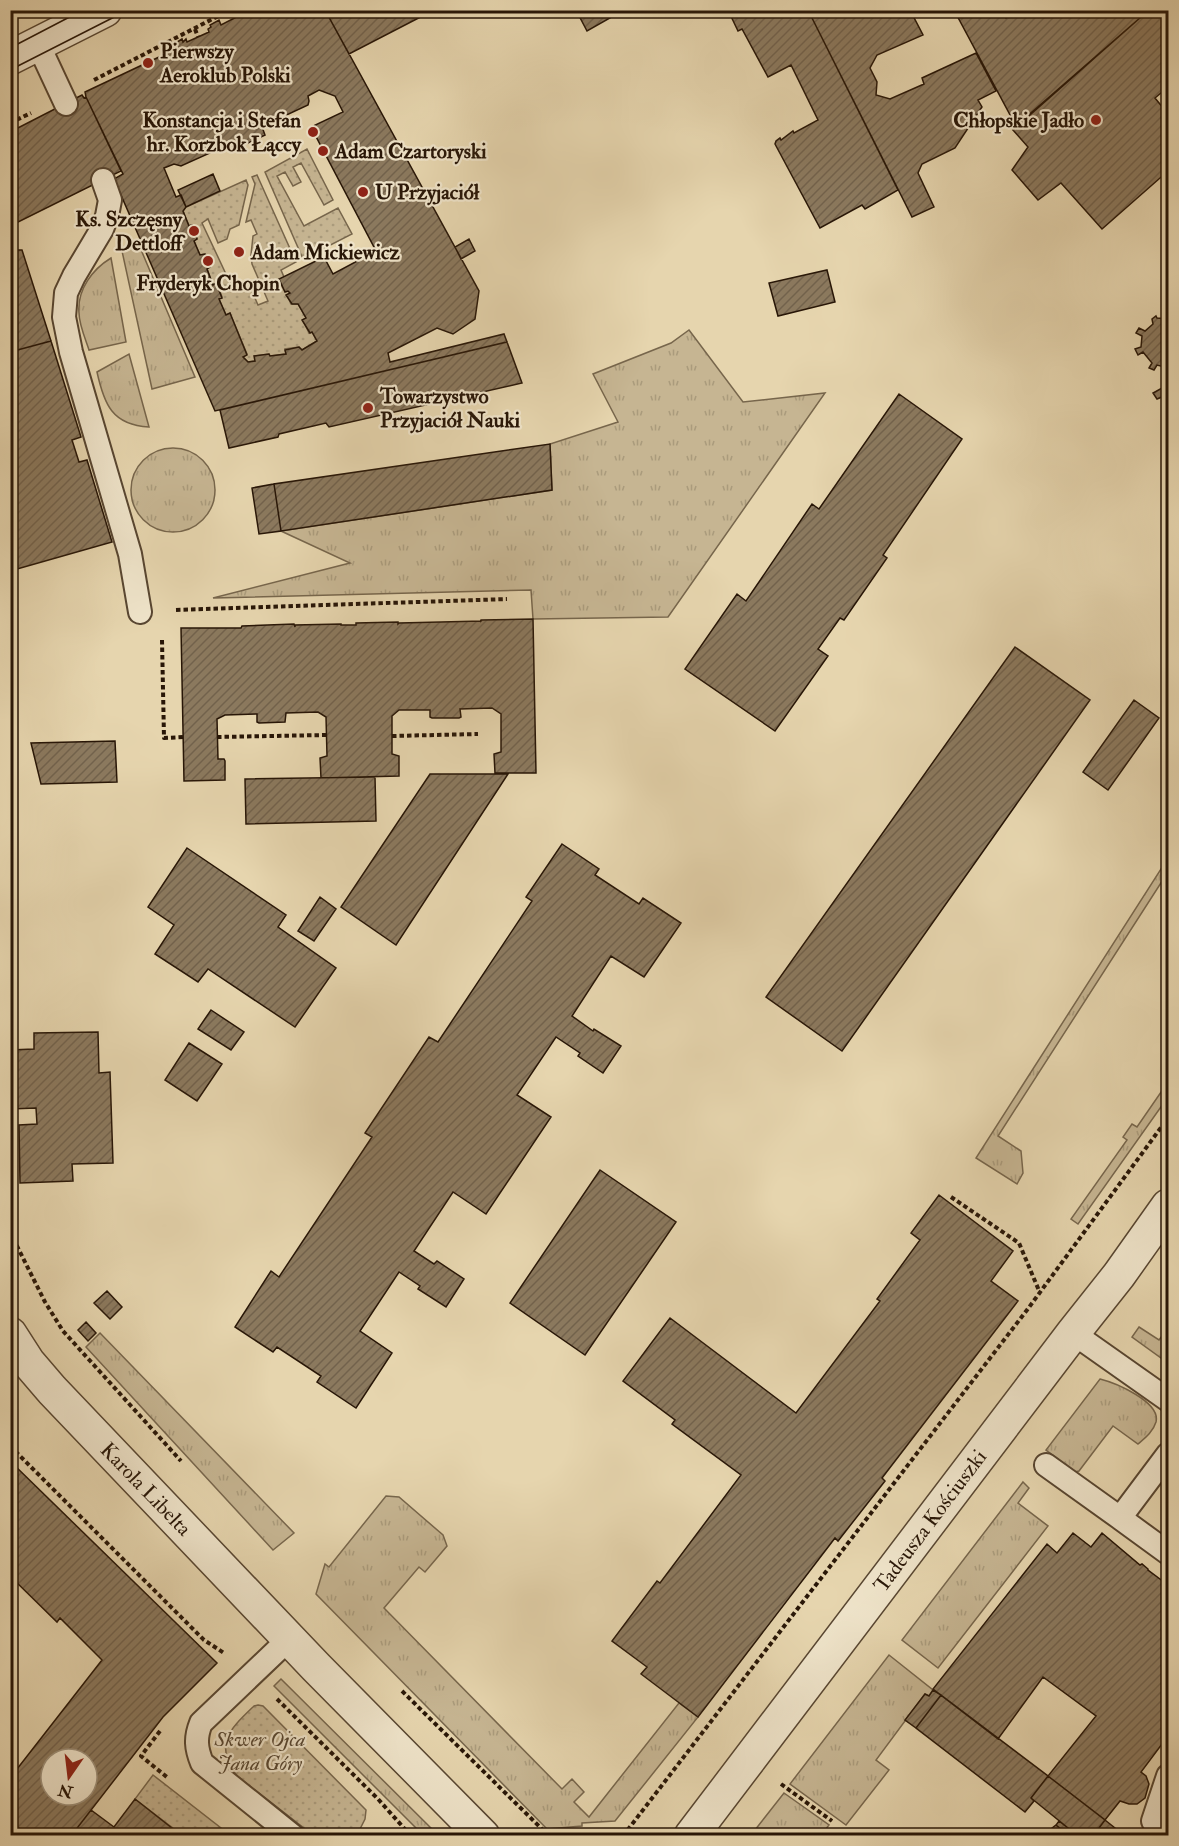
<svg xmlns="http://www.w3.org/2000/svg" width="1179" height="1846" font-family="'IM FELL Double Pica',serif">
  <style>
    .grass { fill: url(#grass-tufts); stroke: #77664c; stroke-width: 1.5 }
    .garden { fill: url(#garden-dots); stroke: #77664c; stroke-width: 1.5 }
    .building { fill: url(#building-hatch); stroke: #281607; stroke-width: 1.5; fill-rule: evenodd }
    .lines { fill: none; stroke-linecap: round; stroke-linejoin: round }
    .service-casing { stroke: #584631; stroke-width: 26 }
    .minor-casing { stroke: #584631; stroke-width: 36 }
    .path { stroke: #281607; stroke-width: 4; stroke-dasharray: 4.5 3; stroke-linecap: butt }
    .service { stroke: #efe4ca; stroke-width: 22 }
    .minor { stroke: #efe4ca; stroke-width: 33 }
    .tram { stroke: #281607; stroke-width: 1.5 }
    .poi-dot { fill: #8f2418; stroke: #efe4ca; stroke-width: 2 }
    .labels { text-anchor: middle; stroke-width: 4.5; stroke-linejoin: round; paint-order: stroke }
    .poi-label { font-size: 21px; font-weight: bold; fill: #281607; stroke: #efe4ca; text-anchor: start }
    .street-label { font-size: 21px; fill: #281607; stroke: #efe4ca }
    .park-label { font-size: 21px; font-style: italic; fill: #574631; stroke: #efe4ca }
  </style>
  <defs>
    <pattern id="grass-tufts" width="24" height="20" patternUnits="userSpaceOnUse" patternTransform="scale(1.5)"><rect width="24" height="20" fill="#c6b592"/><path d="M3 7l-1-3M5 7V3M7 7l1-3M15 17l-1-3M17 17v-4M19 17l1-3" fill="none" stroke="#aa9b7c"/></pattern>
    <pattern id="garden-dots" width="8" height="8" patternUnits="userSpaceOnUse" patternTransform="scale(1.5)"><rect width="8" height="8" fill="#c6b592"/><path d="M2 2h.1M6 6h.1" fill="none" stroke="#aa9b7c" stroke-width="1.8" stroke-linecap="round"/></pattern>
    <pattern id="building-hatch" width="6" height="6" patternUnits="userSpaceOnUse" patternTransform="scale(1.5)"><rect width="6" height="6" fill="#8b795e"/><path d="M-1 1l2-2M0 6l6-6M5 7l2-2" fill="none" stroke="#72624c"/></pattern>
  </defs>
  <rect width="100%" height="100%" fill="#e6d5ae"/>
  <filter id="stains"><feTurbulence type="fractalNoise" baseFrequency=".00333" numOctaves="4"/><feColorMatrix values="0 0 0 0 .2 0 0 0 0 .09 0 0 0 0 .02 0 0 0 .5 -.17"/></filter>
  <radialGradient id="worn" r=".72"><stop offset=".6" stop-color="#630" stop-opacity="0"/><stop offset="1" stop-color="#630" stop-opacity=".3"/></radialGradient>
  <path class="grass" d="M139,245l56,132 -43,12 -30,-138z
    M111,258l15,84 -37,8c-4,-12 -10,-26 -10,-37 -2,-24 14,-44 32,-55z
    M689,330l54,72 82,-9 -157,224 -135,2 -2,-29 -318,8 137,-35 -69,-32 271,-41 -2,-46 68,-22 -25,-48 78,-31z
    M129,354l20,73c-37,-2 -45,-23 -52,-55z
    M131 490a42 42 0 1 1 84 0a42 42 0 1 1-84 0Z
    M1168,858v14l-170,264 23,15 2,22 -6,11 -41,-26z
    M1168,1082v15l-90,127 -7,-5 56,-79 -4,-3 9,-13 5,3z
    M1139,1327l20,13 9,-12v35l-36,-26z
    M100,1333l194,200 -21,17 -187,-203z
    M1100,1379c16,4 61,23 56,43 -3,10 -11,16 -18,22l-25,-18 -34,45 -4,1 -29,-22z
    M1023,1482l6,6 -11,15 30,23 -110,142 -36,-28z
    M386,1496l13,1 44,38 4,11 -22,26 -6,-5 -35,41 178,181 10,-10 12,13 -10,10 15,15 90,-114 19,14 -83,104 -33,2v3l-35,3 -231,-235 9,-30 4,3z
    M889,1655l44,35 -4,6 -4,-2 -49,66 13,10 -43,55 -56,-41z
    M281,1679l157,156h-15l-149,-149z
    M784,1793l45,32 -8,10h-70z"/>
  <path class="garden" d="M307,149l26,51 -9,5 -23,-42 -8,4 8,15 -8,4 -8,-14 -8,4 27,50 34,-18 14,26 -49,25 -38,-87z
    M257,175l39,87 -15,8 3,7 -5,3 6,11h3l2,2 -3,2 4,9h7l8,14 -3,2 6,13 3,-1 5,9 -15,9 -3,-3 -14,2 1,5 -16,2 -1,-2 -14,2v5l-7,1 -5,-5 4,-3 -15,-36 -2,-5 -4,2 -7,-16 3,-2 -5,-14 -4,2 -6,-16 3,-2 -5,-13 -5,1 -6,-14 3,-2 -5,-14 -3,1 -6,-15 3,-4 60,-27 2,5 -9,40 -9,4 -3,10 -9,4 -10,-24 -6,4 31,66 20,-8 2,6 -4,2 7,16 10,-4 -16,-37 -1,-9 2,-19 4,-2 -6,-14 -5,2 9,-38 -3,-7z
    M258,1705l5,1 103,104 -1,9 -8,16h-44l-76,-59c-24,-32 -7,-47 17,-70z
    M153,1775l77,60h-48l-47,-36z"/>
  <path class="building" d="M250,10h75l154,281 -4,28 -22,15 -16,-6 -49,25 2,9 114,-28 3,8 -292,69 -101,-232 9,-5 -37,-77 -1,-5 91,-43 -2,-5 8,-5 1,3 3,-3 1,3 22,-10 -1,-3 3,-2 -1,-2 9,-5 2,5zM319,90l16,6 8,16 -32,15 65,124 -43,23 -9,-17 -45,22 6,13 3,-1 2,2 -4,2 6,9h6l8,14 -4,2 8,13 2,-1 5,9 -15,9 -3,-3 -14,3 1,4 -16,2 -1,-2 -15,2 1,5 -7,1 -5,-5 4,-2 -15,-37 -2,-5 -4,2 -7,-16 3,-1 -6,-15 -3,2 -6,-16 3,-2 -5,-13 -5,1 -6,-14 3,-2 -5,-14 -3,1 -6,-15 3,-4 -5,-12 -5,2 -12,-29 10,-4 7,2 29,-13 4,-5 13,-6 4,9 34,-16 -4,-11 12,-6 5,1 30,-14 1,-4 -1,-5z
    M325,10h109l-85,44z
    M576,10h48l-37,21z
    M728,10h80l90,180 -33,19 -3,-4 -42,23 -45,-84 1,-3 4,-3 1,2 12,-9 1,2 24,-13 -27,-55 -23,12 -26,-48 -4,2z
    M808,10h102l13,25 -46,20 -7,13 7,14 -1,13 14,4 34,-15 -2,-6 54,-25 20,38 -18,9 4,7 -27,41 -33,16 -4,9 16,34 -22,10z
    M954,10h46l6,8 9,-8h134l-133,116z
    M1149,10h19v77l-13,11 13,16v57l-66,58 -41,-46 -23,17 -26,-30 16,-23 -15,-17z
    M82,95l2,3 2,-1 35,74 -111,55v-94z
    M213,174l7,17 -34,16 -8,-17z
    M469,239l6,12 -14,8 -6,-12z
    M10,241l4,9h8l29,91 -41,11z
    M827,270l8,32 -57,14 -9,-33z
    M1156,316l1,2 11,1v78l-1,-2 -10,4 -4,-6 11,-6 1,-20 -8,-2 -3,5 -5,-2 3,-5 -9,-11 -5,3 -3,-6 6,-2 1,-11 -6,-3 3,-5 6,3 8,-7 -1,-5z
    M51,341l30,96 -9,3 7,22 8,-2 25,82 -102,29v-219z
    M507,342l15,41 -193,44 -3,-4 -47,11 -1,3 -49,11 -9,-38z
    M899,394l63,45 -79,116 4,3 -43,62 -4,-2 -22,31 10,7 -53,75 -90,-62 52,-75 9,7 66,-97 7,5z
    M550,444l2,46 -271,41 -7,-47z
    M274,484l7,47 -22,3 -7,-46z
    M533,619l3,154h-41l-1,-19 7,-2v-38l-9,-6 -32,1 1,8 -2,1h-27l-2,-1v-7h-31l-7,6v38l7,2v20l-78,2 -1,-20 7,-2 -1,-39 -8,-5 -32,1 -1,9 -26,1 -2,-1v-8l-32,1 -8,4 1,40h6l1,2v19l-41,1 -3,-153h60l1,-2 52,-2 1,3v-2l46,-1v1h15v-2l42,-1v2l1,-1 82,-2 -1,1 1,-2z
    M1015,647l75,53 -248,351 -76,-54z
    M1134,700l25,18 -51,72 -25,-18z
    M115,741l2,41 -76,2 -10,-41z
    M430,774h78l-112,171 -55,-38z
    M375,777l1,44 -130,3 -1,-45z
    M562,844l37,25 -4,6 44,29 4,-6 38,25 -37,54 -33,-21 -39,60 21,15 1,-2 27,17 -18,27 -25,-17 2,-3 -24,-16 -39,58 34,22 -65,97 -33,-22 -39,59 20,13 3,-3 27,18 -18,28 -28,-18 2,-3 -21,-14 -39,59 32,22 -36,55 -39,-26 4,-6 -44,-29 -4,5 -38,-25 36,-56 8,6 93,-140 -7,-4 64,-96 9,5 94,-141 -6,-4z
    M187,848l99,67 -8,12 58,41 -41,59 -87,-58 -10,13 -43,-28 19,-29 -26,-18z
    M320,897l16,12 -22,32 -16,-10z
    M10,922h3l3,128h-6z
    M211,1010l33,22 -13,18 -33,-21z
    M98,1032l1,41 11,-1 3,91 -41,1 1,17 -53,2 -1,-58 18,-1 -1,-16 -26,1v-59l24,-1v-16z
    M189,1043l33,21 -25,37 -32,-21z
    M600,1170l76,52 -91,133 -75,-52z
    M939,1195l74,56 -22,30 27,20 -136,177 3,3 -47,60 -3,-3 -137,179 -57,-43 6,-7 -35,-26 45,-60 3,2 81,-108 -69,-51 3,-4 -52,-39 47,-63 126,95 84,-112 -3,-2 43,-59 -9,-7z
    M107,1291l15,16 -12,12 -16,-16z
    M86,1322l10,11 -8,8 -10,-11z
    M10,1461l207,202 -54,54 -92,119h-42l-19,-15v-43l92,-118 -42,-42 -3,4 -47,-46zM51,1759h36v36h-36z
    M1073,1533l18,14 11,-14 38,32 2,-1 6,5v1l20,15v151l-27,36 5,4 3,8 -4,14 -8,6h-8l-9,-3 -15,19 -57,-44 48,-60 -53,-39 -45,62 -65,-50 114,-145 10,9z
    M933,1690l8,5 -25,33 -11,-8 20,-26 4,2z
    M941,1695l107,81 -17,22 3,3 -9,11 -109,-84z
    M1048,1776l57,44 -12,16h-15l-47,-38z
    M135,1799l47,37h-111l20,-26 23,17z
    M1105,1820l20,16h-32z
    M1059,1821l19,15h-8l-14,-11z
    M1056,1825l14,11h-42l11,-5 8,1z"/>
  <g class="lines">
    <g class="service-casing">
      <path id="service" d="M38,44l28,60
        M103,180l7,20 -3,16 -5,13 -28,47 -8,17 -2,24 7,35 59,202 10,58
        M1073,1333l95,67
        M1046,1465l74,53 48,-64
        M1120,1518l48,35
        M289,1639l-88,84c-6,15 -5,25 1,40l91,73
        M1153,1821l15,-45"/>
    </g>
    <g class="minor-casing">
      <path id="minor" d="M10,58l95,-48
        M10,1334l18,28 24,28 264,277 167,169
        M691,1836l382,-503 46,-58 49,-69"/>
    </g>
    <path class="path" d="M195,29l3,8
      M94,80l136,-70
      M10,123l21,-10
      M176,610l331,-11
      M162,640l2,98 19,-1
      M392,736l86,-2
      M217,737l109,-2
      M951,1197l68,46 21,50
      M10,1232l35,70 18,29 118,130
      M10,1446l194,194 20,13
      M402,1691l147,145
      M277,1699l101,100 33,37
      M160,1731l-19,25 27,22
      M781,1784l51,37
      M623,1836l404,-526 141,-192"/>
    <use href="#service" class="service"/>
    <use href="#minor" class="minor"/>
    <path class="tram" d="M10,48l73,-38
      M10,70l118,-60"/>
  </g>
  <g class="poi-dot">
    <circle cx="148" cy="63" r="6"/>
    <circle cx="1096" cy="120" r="6"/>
    <circle cx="313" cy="132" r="6"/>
    <circle cx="323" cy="151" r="6"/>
    <circle cx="363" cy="192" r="6"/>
    <circle cx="194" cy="231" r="6"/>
    <circle cx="239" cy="252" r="6"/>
    <circle cx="208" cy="261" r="6"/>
    <circle cx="368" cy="408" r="6"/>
  </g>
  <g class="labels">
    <g class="poi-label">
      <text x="160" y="58">Pierwszy<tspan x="160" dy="24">Aeroklub Polski</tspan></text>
      <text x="301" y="127" text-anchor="end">Konstancja i Stefan<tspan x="301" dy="24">hr. Korzbok Łąccy</tspan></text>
      <text x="1084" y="127" text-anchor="end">Chłopskie Jadło</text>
      <text x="335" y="158">Adam Czartoryski</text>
      <text x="375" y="199">U Przyjaciół</text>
      <text x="182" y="226" text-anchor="end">Ks. Szczęsny<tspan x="182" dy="24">Dettloff</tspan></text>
      <text x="251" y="259">Adam Mickiewicz</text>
      <text x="208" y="290" text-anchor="middle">Fryderyk Chopin</text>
      <text x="380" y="403">Towarzystwo<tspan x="380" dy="24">Przyjaciół Nauki</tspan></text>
    </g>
    <g class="street-label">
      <text transform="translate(146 1489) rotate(46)" y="7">Karola Libelta</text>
      <text transform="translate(930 1521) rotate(-53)" y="7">Tadeusza Kościuszki</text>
    </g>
    <g class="park-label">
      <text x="260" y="1746">Skwer Ojca<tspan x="260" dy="24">Jana Góry</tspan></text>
    </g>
  </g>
  <rect width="1179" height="1846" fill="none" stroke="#e6d5ae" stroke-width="36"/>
  <rect x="12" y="12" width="1155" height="1822" fill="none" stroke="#281607" stroke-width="3"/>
  <rect x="18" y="18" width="1143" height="1810" fill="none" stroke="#281607" stroke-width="1.5"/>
  <g transform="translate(69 1777) rotate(194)"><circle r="28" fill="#efe4ca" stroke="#9f927c" stroke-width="1.5"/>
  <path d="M0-4.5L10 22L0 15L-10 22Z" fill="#8f2418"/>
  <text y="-9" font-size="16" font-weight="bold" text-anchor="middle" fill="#281607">N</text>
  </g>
  <rect width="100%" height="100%" filter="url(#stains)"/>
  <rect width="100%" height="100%" fill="url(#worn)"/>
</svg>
